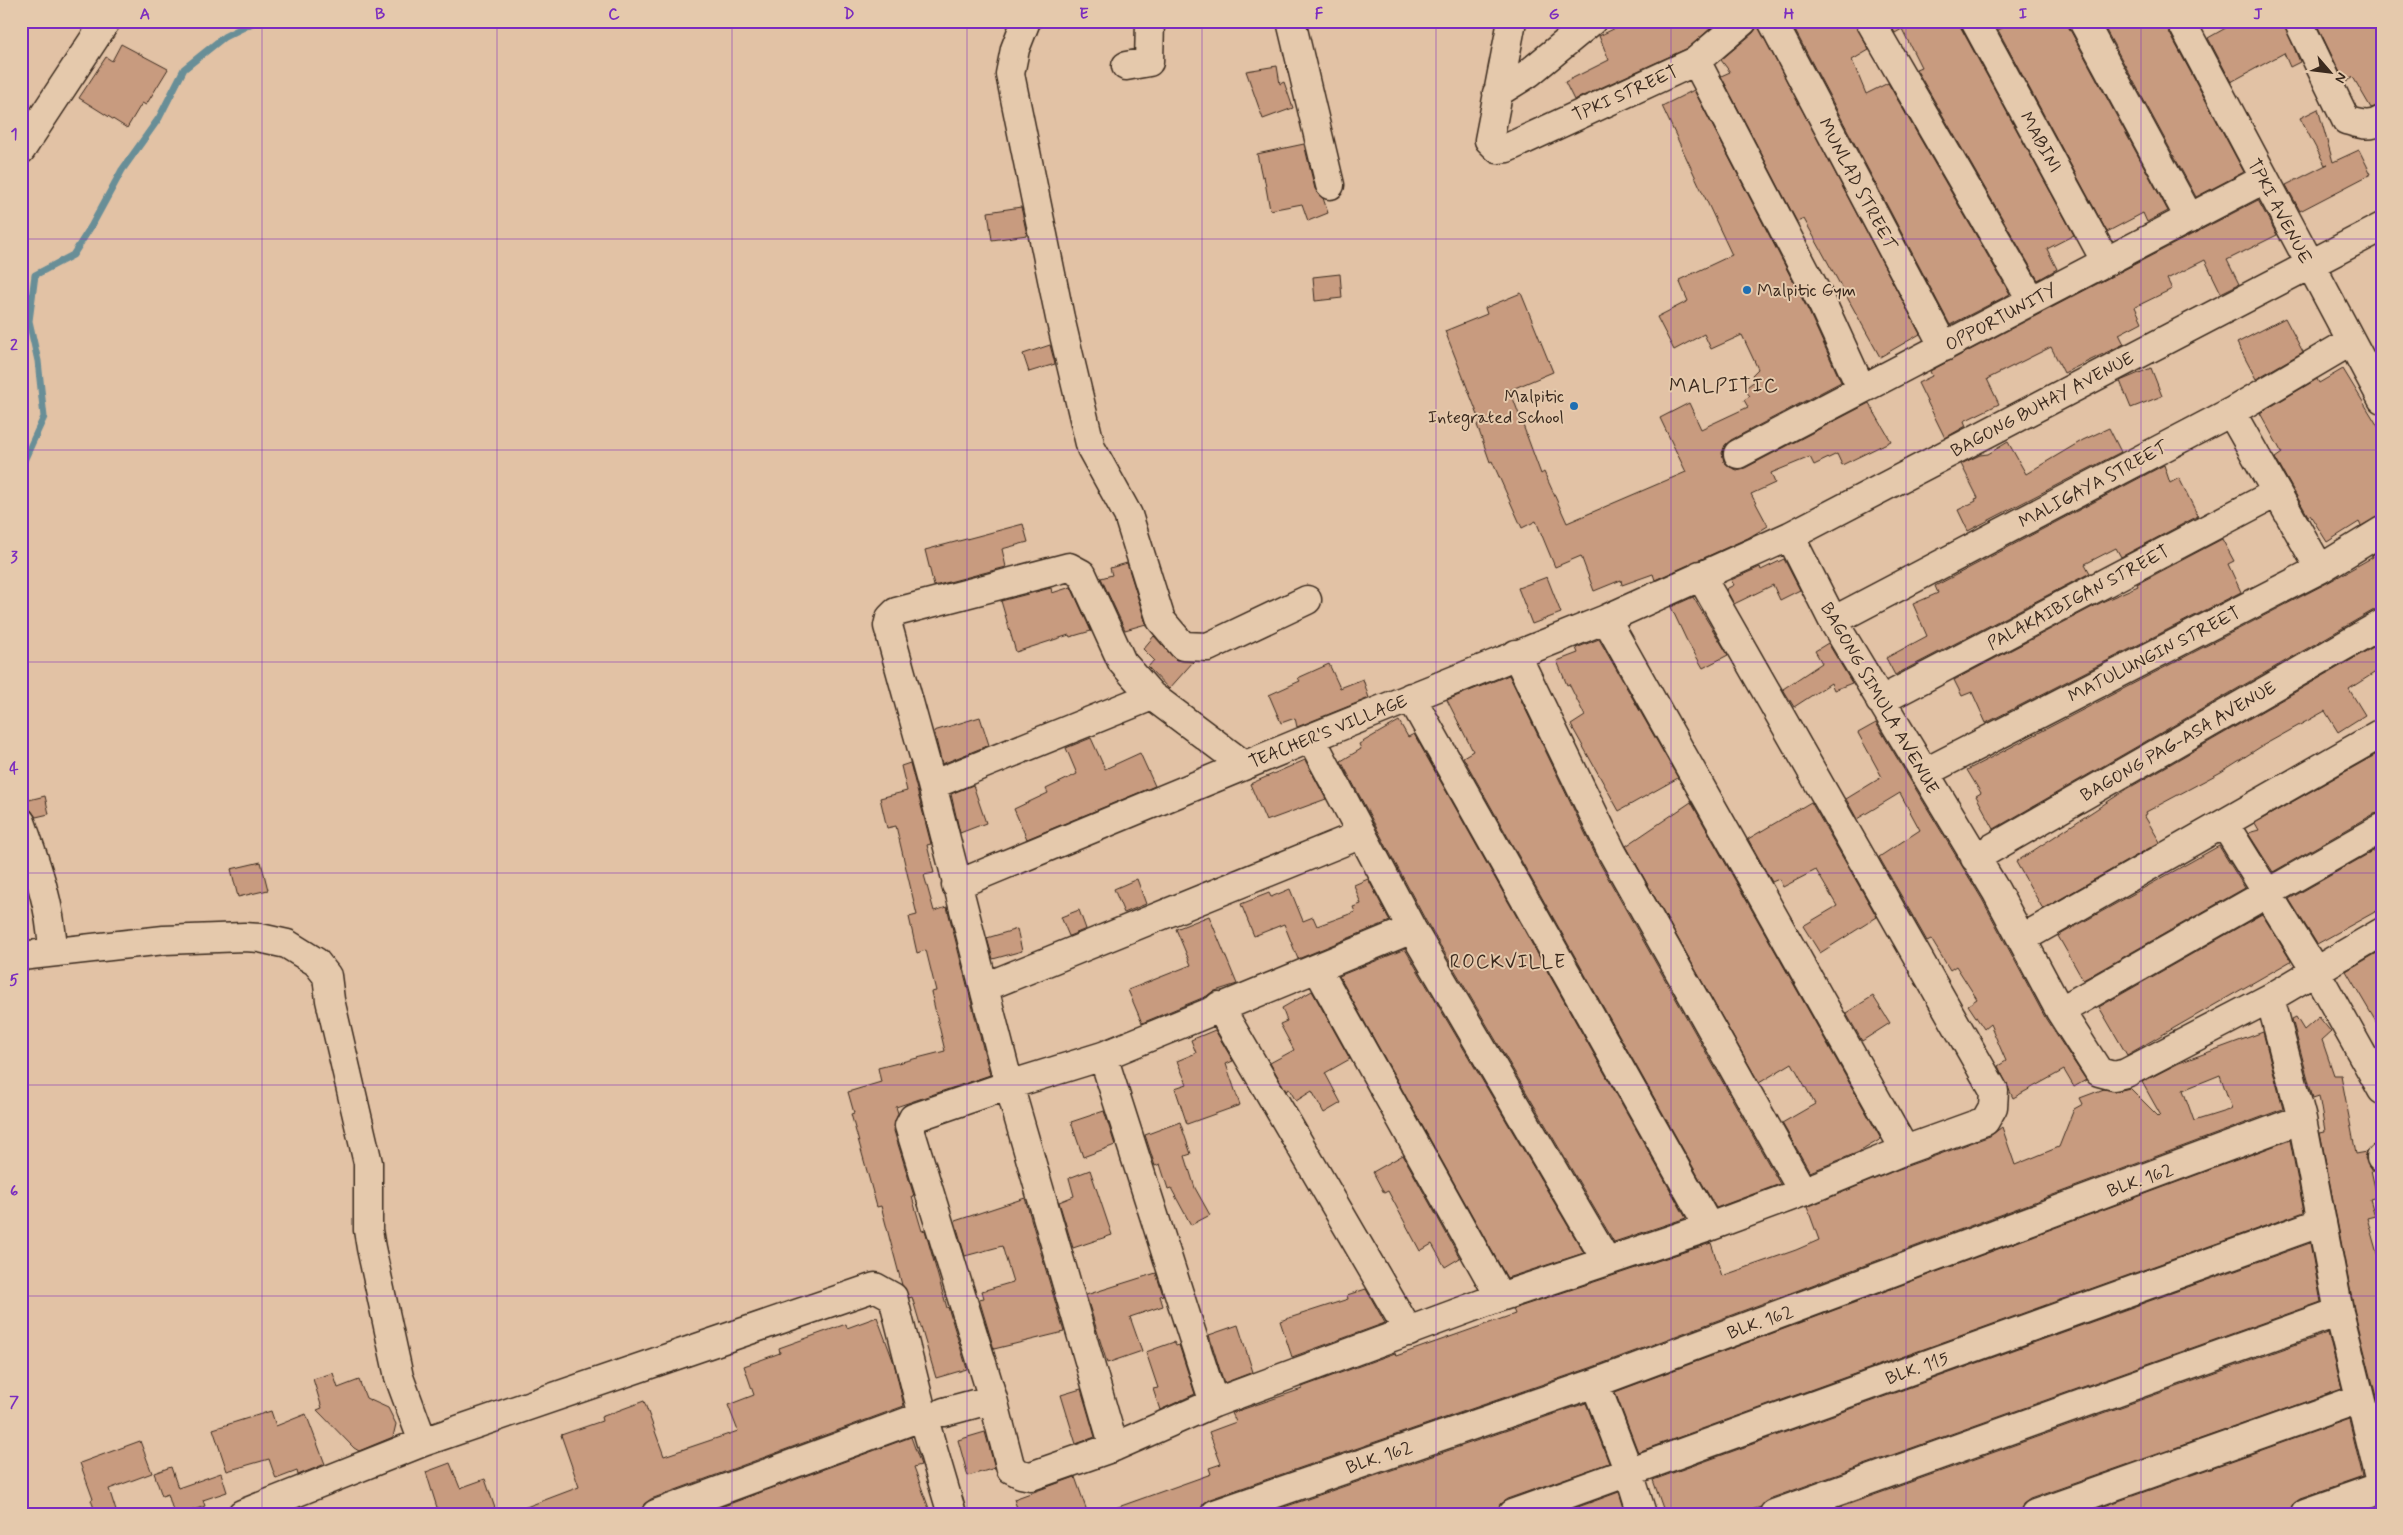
<svg xmlns="http://www.w3.org/2000/svg" width="2403" height="1535" font-family="Mynerve,sans-serif">
  <style>
    .lines { fill: none; stroke-linecap: round; stroke-linejoin: round }
    .stream { stroke: #688e97; stroke-width: 7 }
    .building { fill: #c89b7f; stroke: #3b2a1e; fill-rule: evenodd }
    .minor-casing { stroke: #3b2a1e; stroke-width: 31 }
    .minor { stroke: #e5c9ac; stroke-width: 28 }
    .grid { fill: none; stroke: #7b2cbf; stroke-width: 1; stroke-opacity: 0.55 }
    .poi-dot { fill: #1f6fb2; stroke: #e5c9ac; stroke-width: 2 }
    .labels { text-anchor: middle; stroke-width: 4; stroke-linejoin: round; paint-order: stroke }
    .street-label { font-size: 18px; fill: #3b2a1e; stroke: #e5c9ac }
    .poi-label { font-size: 18px; fill: #3b2a1e; stroke: #e5c9ac; text-anchor: start }
    .neighbourhood-label { font-size: 19px; letter-spacing: 1px; fill: #3b2a1e; stroke: #e5c9ac }
    .quarter-label { font-size: 20px; letter-spacing: 1px; fill: #3b2a1e; stroke: #e5c9ac }
    .neatline { fill: none; stroke: #7b2cbf; stroke-width: 2 }
    .grid-label { font-size: 16px; text-anchor: middle; font-weight: bold; fill: #7b2cbf }
  </style>
  <rect width="100%" height="100%" fill="#e2c2a5"/>
  <filter id="ink" filterUnits="userSpaceOnUse"><feTurbulence type="fractalNoise" baseFrequency=".02" numOctaves="2"/><feDisplacementMap in="SourceGraphic" scale="10" xChannelSelector="R" yChannelSelector="G"/><feConvolveMatrix kernelMatrix="1 2 1 2 8 2 1 2 1" color-interpolation-filters="sRGB"/></filter>
  <g filter="url(#ink)">
    <g class="lines">
      <path class="stream" d="M21,467l23,-50 -6,-56 -9,-40 6,-46 38,-20 19,-30 30,-55 37,-52 25,-49 40,-32 32,-16"/>
    </g>
    <path class="building" d="M1630,21h89l-31,27 -114,52 -9,-18 44,-22 -10,-24z
      M1790,21h64l15,29 -17,10 14,34 22,-11 122,211 -60,31z
      M1888,21h71l2,7 113,207 -27,14 10,20 -19,11 -122,-211 5,-2 -19,-38 -7,4z
      M2017,21h50l2,7 99,183 -21,11 -4,-9 -36,19 -109,-202z
      M2101,21h65l1,7 77,144 -48,25z
      M2238,21h45l17,41 -10,5 -6,-14 -53,29 -23,-44z
      M2315,21h67v84l-11,3 -18,-31 -8,6z
      M1758,26l162,308 -40,23 -76,-138 -7,3 -76,-146 9,-4 -9,-12 32,-27z
      M121,44l47,25 -22,36 -4,-2 -15,25 -48,-30 27,-41 6,4z
      M1277,66l3,18 4,-2 9,26 -30,11 -17,-48z
      M1694,90l115,222 32,70 -110,58 -6,5 -3,8 2,9 6,5 7,3 8,-2 124,-65 22,38 -49,24 -5,-11 -23,11 -4,-8 -39,16 4,10 -24,11 17,32 -20,12 -93,42 -2,-6 -31,11 -1,-5 -27,11 -13,-35 -26,11 -19,-46 -14,7 -30,-67 -2,1 -13,-37 4,-2 -36,-92 42,-17 -2,-6 36,-15 32,79 -43,18 31,84 3,-2 23,51 119,-51 -26,-54 29,-15 12,26 47,-22 -4,-7 6,-4 -6,-7 12,-9 -4,-5 6,-6 -16,-34 -31,14 -7,-15 -30,16 -17,-33 31,-16 -9,-21 53,-25 -70,-149z
      M2318,109l15,53 26,-12 12,24 -71,37 -14,-26 42,-21 -3,1 -25,-47z
      M1304,144l11,45 8,9 5,15 -20,8 -6,-17 -32,6 -6,-34 -2,1 -5,-23z
      M2258,200l19,35 -50,25 12,24 -18,9 -16,-33 -38,19 5,10 -37,18 7,15 -23,12 5,10 -60,29 -13,-26 -64,32 12,25 -35,17 2,5 -21,12 -27,-55 14,-7 -2,-5z
      M1021,207l6,28 -35,5 -4,-28z
      M1340,274l2,24 -27,3 -2,-24z
      M2285,318l18,34 -47,27 -19,-36z
      M1050,345l5,19 -26,8 -6,-18z
      M2151,368l11,28 -31,12 -11,-27z
      M2343,369l39,64v82l-21,11 -2,-4 -32,20 -17,-27 -2,1 -33,-58 7,-5 -22,-40 57,-34 2,4z
      M2109,428l12,24 -153,79 -10,-21 18,-9 -1,-2 3,-1 -17,-34 19,-9 8,-1 20,-12 18,32 57,-34z
      M2164,465l6,18 9,-5 19,38 -77,41 -5,-9 -31,16 5,9 -195,102 -9,-17 41,-22 -14,-32 25,-11 -3,-7z
      M1023,524l5,18 -26,7 4,18 -72,19 -9,-36z
      M2222,539l12,22 -6,3 13,28 -255,131 -14,-31 -10,4 -8,-16 150,-79 34,-15 -1,-2z
      M2382,549v59l-8,2 -380,219 -18,-33 5,-3 -14,-23 360,-187 46,-26 -1,-2z
      M1784,559l16,31 -20,10 -7,-15 -39,19 -8,-15 8,-4 -3,-5 29,-13 1,3z
      M1127,563l19,61 -21,6 -24,-52 11,-3 -2,-7z
      M1547,577l14,36 -29,11 -14,-36z
      M1071,587l20,44 -21,6 -1,-2 -53,17 -15,-51 50,-13 1,5z
      M1693,597l35,58 -25,13 -17,-29 -15,-32z
      M1154,636l22,24 17,2 -24,27 -21,-22 6,-7 -11,-11z
      M1599,639l79,139 -59,33 -48,-86 14,-9 -16,-32 -2,1 -10,-24 21,-8 -2,-5z
      M2382,642v26l-33,21 16,26 -27,17 -13,-21 -63,35 -41,26 -75,40 1,2 -3,1 16,27 -117,67 -27,-47 111,-73z
      M1828,643l24,40 -18,7 -3,-7 -37,24 -11,-18 39,-26 -7,-12z
      M1329,664l11,24 23,-9 6,19 -72,29 -2,-9 -14,5 -12,-28 31,-14 -2,-3z
      M1509,675l89,185 182,324 -64,24 -253,-451 10,-6 -26,-51z
      M980,717l9,28 -47,19 -8,-33z
      M1399,721l9,16 6,-3 272,484 -72,24 -188,-321 -85,-160 20,-12 -2,-5z
      M1876,723l106,176 64,120 40,61 -12,7 -10,-17 -51,28 -15,-32 8,-5 -16,-37 -6,5 -16,-24 9,-6 -21,-33 -6,4 -19,-31 -4,2 -48,-84 41,-27 -20,-37 -43,26 -11,-20 36,-22 -24,-44z
      M1091,738l14,31 35,-16 15,33 -128,53 -13,-30 34,-16 -2,-4 31,-15 -11,-26z
      M2382,751v61l-8,2 -101,58 -25,-39 11,-3 -4,-7z
      M1305,760l21,39 -60,22 -16,-37z
      M910,763l21,81 -4,1 7,28 -10,2 10,36 13,-4 43,168 -94,32 2,6 -4,18 20,65 -2,1 10,34 3,-1 22,78 1,-1 19,62 -31,9 -24,-81 -3,1 -7,-13 -21,-79 -4,1 -26,-93 3,-1 -6,-21 33,-10 -3,-14 67,-17 -14,-59 5,-1 -10,-41 -9,3 -8,-36 8,-2 -21,-89 -9,2 -7,-30 27,-7 -6,-25z
      M973,785l13,38 -26,10 -9,-39z
      M45,796l4,18 -13,3 -5,-7 -10,-3v-5z
      M1691,802l190,337 -22,13 -49,20 -28,-49 33,-19 -23,-41 -33,20 -133,-237z
      M1811,802l66,115 -57,36 -17,-27 34,-20 -21,-36 -33,17 -4,-8 -7,3 -24,-43z
      M2219,846l26,42 -162,92 -25,-44z
      M2382,846v62l-65,36 -28,-45z
      M261,862l7,28 -30,7 -7,-28z
      M1137,879l9,25 -22,9 -10,-24z
      M1368,879l22,42 -92,38 -14,-35 -30,12 -13,-32 28,-11 2,4 19,-8 13,32 10,-4 4,9 38,-14 -2,-5 8,-3 -7,-19z
      M1079,910l7,19 -17,7 -8,-19z
      M2262,914l29,47 -164,94 -28,-48z
      M1209,916l28,68 -25,8 -5,4 -65,27 -14,-33 63,-25 -15,-36z
      M1017,929l5,22 -29,8 -6,-21z
      M1405,949l179,304 -77,25 -168,-302z
      M2382,950v82l-36,-61z
      M1312,991l38,68 -25,14 16,30 -17,10 -12,-22 -16,10 -7,-12 -3,2 -16,-28 24,-13 -14,-26 7,-3 -5,-13z
      M1873,996l17,27 -28,18 -16,-28z
      M2296,1017l8,13 15,-13 12,15 -9,8 12,35h7l15,79 11,-2 -2,6 6,12 6,27 -7,2 5,17 -8,2 15,53v149l-28,-111 -34,-177 5,-1 -6,-35 -6,2 -21,-79z
      M1215,1030l18,31 -7,3 14,41 -53,19 -12,-36 12,-4 -10,-23 19,-8 -5,-13z
      M2263,1032l20,77 -693,259 -380,131 -7,5 -3,10h-92l-1,-3 104,-37 -2,-6 12,-4 -12,-32 27,-10 -4,-9 70,-24v-2l93,-34 1,3 119,-42 -2,-5 198,-66 11,33 74,-26 23,-10 -12,-33 92,-38 91,-33 12,-9 13,38 44,-18 15,-38 9,-5 -3,-6 24,-9 13,2 13,-3 28,28 2,-2 -18,-32 37,-19zM2220,1075l12,34 -38,12 -11,-31z
      M1104,1111l11,34 -32,12 -12,-35z
      M1180,1122l11,32 -6,2 10,32 15,27 -19,10 -20,-37 -3,1 -8,-25 -5,2 -10,-31z
      M2290,1140l14,72 -666,240 -23,-60z
      M1403,1155l57,103 -15,9 -13,-23 -12,7 -32,-60 -4,2 -11,-21z
      M1090,1170l22,65 -39,13 -14,-46 15,-6 -5,-18z
      M1025,1198l39,134 -70,17 -15,-50 5,-1 -2,-7 31,-9 -11,-36 -37,10 -10,-35z
      M2310,1243l11,59 -552,197 -8,8 -24,7h-72l-12,-34z
      M1156,1273l7,22 -3,1 3,10 -33,11 12,34 -35,12 -21,-68z
      M1366,1289l19,34 -93,34 -12,-36 68,-22 -1,-4z
      M877,1317l17,46 10,43 -253,93 -7,5 -3,10h-127l-1,-2 66,-25 -18,-52 41,-14 -1,-4 43,-16 20,55 74,-25 -10,-26 26,-10 -10,-29 36,-13 -1,-5 67,-24 1,4z
      M1238,1325l15,47 -29,11 -15,-48z
      M2328,1333l14,56 -312,110 -7,5 -3,10h-199z
      M1174,1342l2,4 3,-1 16,49 -35,16 -7,-21 5,-1 -12,-36z
      M333,1373l5,15 21,-8 7,18 22,10 8,16 -3,13 -34,14 -5,-3 -37,-38 5,-2 -9,-29z
      M1081,1389l14,48 -19,7 -15,-49z
      M1586,1403l23,60 -102,36 -7,5 -3,10h-233z
      M271,1411l5,15 30,-12 19,50 -27,11 -1,-4 -21,8 -7,-20 -42,12 -14,-42z
      M2349,1419l14,58 -63,22 -7,5 -3,10h-208z
      M985,1432l10,36 -27,8 -10,-36z
      M911,1437l10,28 -7,2 17,47h-229z
      M140,1441l12,32 -43,16 8,25h-21l-5,-14 2,-1 -13,-36z
      M450,1463l10,25 25,-9 12,35h-58l-13,-42z
      M171,1467l7,21 43,-15 6,19 -24,8 2,6 -23,8h-8l-6,-20 -6,2 -8,-23z
      M1075,1477l13,37h-69l-5,-15z
      M1619,1492l7,22h-67z"/>
    <g class="lines">
      <g class="minor-casing">
        <path id="minor" d="M1026,21l-11,28 -5,25 50,244 31,130 37,67 33,105 22,26 25,1 99,-47
          M1291,21l39,164
          M1512,21l-23,119 9,9 9,-1 189,-87 47,-40
          M1772,21l172,326
          M1870,21l161,278
          M1975,21l131,241
          M2083,21l107,198
          M2181,21l201,378
          M2298,21l48,99c14,4 23,8 36,0
          M1696,61l127,244 38,83
          M1126,66l23,-4 1,-41
          M1497,93l32,-20 63,-52
          M21,150l85,-129
          M2231,412l89,157
          M1738,454l526,-275
          M1790,536l43,85 163,270 64,120 39,61 15,4 12,-3 144,-75 112,-66
          M1606,619l299,531
          M1833,621l398,-209 119,-70
          M1516,654l96,198 191,340
          M1411,697l298,530
          M1880,701l396,-208
          M1311,738l101,191 194,331
          M1924,773l396,-204 62,-38
          M932,785l220,-89
          M21,822c16,44 30,83 32,130
          M2225,825l91,147 66,118
          M1975,858l407,-234
          M956,885l355,-147 295,-119 184,-83 592,-309
          M1412,929l-309,127 -94,29 -96,33 -4,8 84,273 18,70 10,5 10,2 83,-29 100,-44 286,-106 209,-70 94,-35 102,-42 80,-29 8,-14 1,-16 -294,-516
          M2023,938l359,-205
          M21,956l143,-16 80,-3 16,1 27,6 29,18 11,14 3,24 38,163v67l3,18 28,129 24,65
          M1317,968l183,329
          M985,987l377,-153
          M2270,998l32,121 37,193 43,175
          M1219,1006l190,326
          M2060,1011l322,-183
          M1103,1056l111,347
          M2381,1158h1
          M1595,1383l34,89 13,42
          M944,1412l49,-13
          M1114,1447l-105,-362 -77,-300 -44,-159 2,-8 6,-6 173,-45 13,7 40,88 30,34 92,69
          M242,1514l181,-72 452,-155 18,10 30,119 29,98
          M656,1514l267,-98
          M1215,1514l380,-131 707,-264
          M1512,1514l810,-292
          M1774,1514l565,-202
          M2035,1514l324,-115
          M2305,1514l77,-27"/>
      </g>
      <use href="#minor" class="minor"/>
    </g>
  </g>
  <path class="grid" d="M262,21v1493M497,21v1493M732,21v1493M967,21v1493M1202,21v1493M1436,21v1493M1671,21v1493M1906,21v1493M2141,21v1493M21,239h2361M21,450h2361M21,662h2361M21,873h2361M21,1085h2361M21,1296h2361"/>
  <g class="poi-dot">
    <circle cx="1747" cy="290" r="5"/>
    <circle cx="1574" cy="406" r="5"/>
  </g>
  <g class="labels">
    <g class="street-label">
      <text transform="translate(1625 93) rotate(-24)" y="6">TPKI STREET</text>
      <text transform="translate(2041 142) rotate(61)" y="6">MABINI</text>
      <text transform="translate(1858 184) rotate(62)" y="6">MUNLAD STREET</text>
      <text transform="translate(2280 211) rotate(62)" y="6">TPKI AVENUE</text>
      <text transform="translate(2001 317) rotate(-28)" y="6">OPPORTUNITY</text>
      <text transform="translate(2042 404) rotate(-28)" y="6">BAGONG BUHAY AVENUE</text>
      <text transform="translate(2093 484) rotate(-28)" y="6">MALIGAYA STREET</text>
      <text transform="translate(2078 597) rotate(-28)" y="6">PALAKAIBIGAN STREET</text>
      <text transform="translate(2154 654) rotate(-27)" y="6">MATULUNGIN STREET</text>
      <text transform="translate(1880 698) rotate(60)" y="6">BAGONG SIMULA AVENUE</text>
      <text transform="translate(1328 731) rotate(-22)" y="6">TEACHER'S VILLAGE</text>
      <text transform="translate(2178 741) rotate(-30)" y="6">BAGONG PAG-ASA AVENUE</text>
      <text transform="translate(2140 1180) rotate(-20)" y="6">BLK. 162</text>
      <text transform="translate(1760 1322) rotate(-20)" y="6">BLK. 162</text>
      <text transform="translate(1917 1368) rotate(-20)" y="6">BLK. 115</text>
      <text transform="translate(1379 1457) rotate(-19)" y="6">BLK. 162</text>
    </g>
    <g class="poi-label">
      <text x="1757" y="296">Malpitic Gym</text>
      <text x="1564" y="402" text-anchor="end">Malpitic<tspan x="1564" dy="21">Integrated School</tspan></text>
    </g>
    <g class="neighbourhood-label">
      <text x="1508" y="968">ROCKVILLE</text>
    </g>
    <g class="quarter-label">
      <text x="1724" y="392">MALPITIC</text>
    </g>
  </g>
  <rect width="2403" height="1535" fill="none" stroke="#e5c9ac" stroke-width="55"/>
  <g transform="translate(2330 72) rotate(118)" stroke="#e5c9ac" stroke-width="4" paint-order="stroke">
  <path d="M0-4L9 19L0 12L-9 19Z" fill="#3b2a1e"/>
  <text y="-8" font-size="14" font-weight="bold" text-anchor="middle" fill="#3b2a1e">N</text>
  </g>
  <rect x="28" y="28" width="2348" height="1480" class="neatline"/>
  <g class="grid-label">
    <text x="145" y="19">A</text>
    <text x="380" y="19">B</text>
    <text x="614" y="19">C</text>
    <text x="849" y="19">D</text>
    <text x="1084" y="19">E</text>
    <text x="1319" y="19">F</text>
    <text x="1554" y="19">G</text>
    <text x="1789" y="19">H</text>
    <text x="2023" y="19">I</text>
    <text x="2258" y="19">J</text>
    <text x="14" y="139">1</text>
    <text x="14" y="350">2</text>
    <text x="14" y="562">3</text>
    <text x="14" y="773">4</text>
    <text x="14" y="985">5</text>
    <text x="14" y="1196">6</text>
    <text x="14" y="1407">7</text>
  </g>
</svg>
